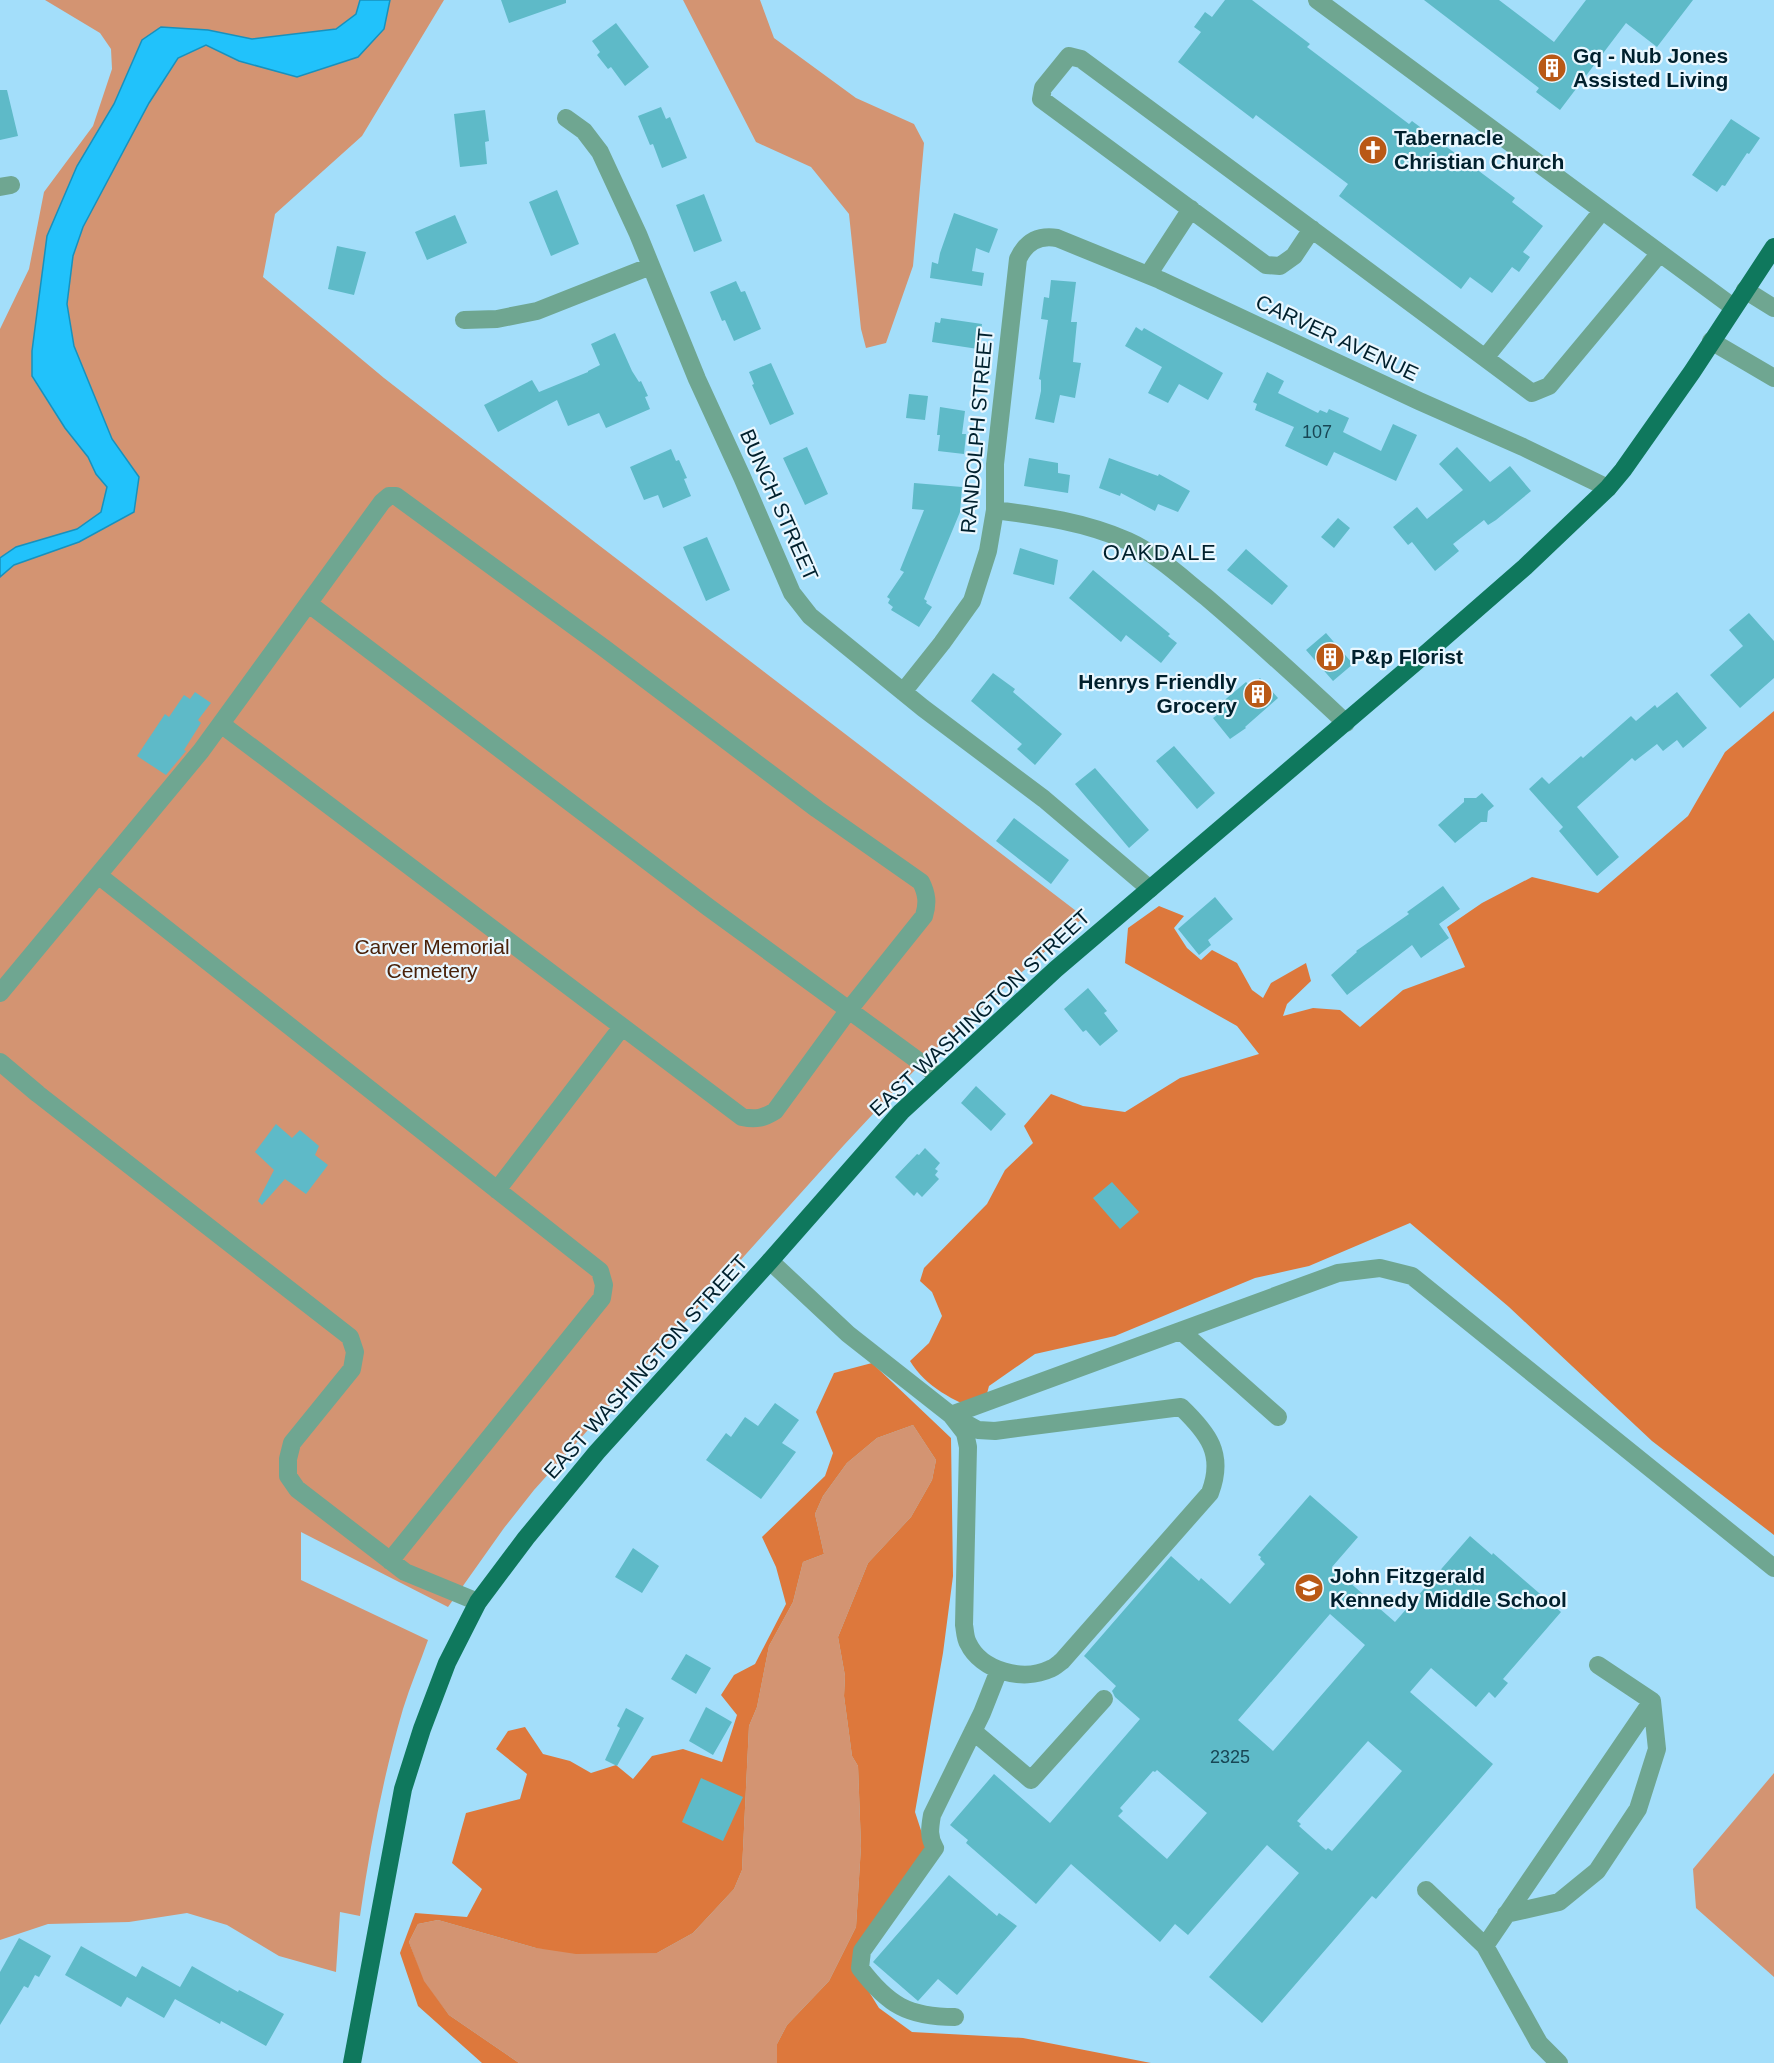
<svg xmlns="http://www.w3.org/2000/svg" width="1774" height="2063" font-family="Arial,sans-serif">
  <style>
    .green { fill: #d39472 }
    .forest { fill: #dd783c }
    .water { fill: #21c2fb; stroke: #1791bd; stroke-width: 1.5 }
    .building { fill: #5ebac8; fill-rule: evenodd }
    .lines { fill: none; stroke-linecap: round; stroke-linejoin: round }
    .minor { stroke: #6fa691; stroke-width: 18 }
    .major { stroke: #0f785d; stroke-width: 18 }
    .labels { text-anchor: middle; stroke-width: 4.5; stroke-linejoin: round; paint-order: stroke }
    .number-label { font-size: 18px; fill: #184654 }
    .poi-label { font-size: 21px; font-weight: bold; fill: #00202d; stroke: #e9f7ff; text-anchor: start }
    .street-label { font-size: 21px; fill: #00202d; stroke: #e9f7ff }
    .park-label { font-size: 21px; fill: #4a220a; stroke: #e9f7ff }
    .neighbourhood-label { font-size: 22px; letter-spacing: 1.5px; fill: #00202d; stroke: #e9f7ff }
  </style>
  <rect width="100%" height="100%" fill="#a3defa"/>
  <path class="green" d="M45,0h315l-4,14 -20,15 -84,10 -44,-9 -66,10 -28,64 -82,273 33,51 23,29 8,17 11,13 -6,25 -24,17 -61,18 -16,11v-229l29,-60 15,-77 49,-66 19,-57 -1,-20 -11,-16z
    M390,0h54l-82,136 -87,78 -12,63 121,101 212,165 488,374 -141,125 -43,43 -56,60 -310,345 -30,38 -56,79 -147,-75v48l127,60c-8,23 -18,46 -25,69 -20,68 -33,137 -43,207l-20,-4 -4,60 -57,-16 -52,-31 -40,-12 -58,9 -81,2 -48,16v-1363l14,-12 65,-23 55,-30 5,-35 -27,-38 -38,-93 -7,-42 6,-48 10,-29 66,-124 29,-45 28,-13 33,16 145,-32z
    M683,0h77l14,38 82,60 58,26 10,19 -11,123 -27,77 -20,5 -5,-19 -12,-115 -38,-47 -55,-25z
    M913,1425l23,35 -4,20 -21,37 -43,46 -30,74 7,39 -1,20 8,60 6,10 3,80 -5,81 -27,54 -42,44 -10,19v19h-258l-70,-48 -26,-34 -14,-39 9,-18 20,-4 98,28 121,5 36,-20 41,-44 8,-19 7,-144 8,-19 12,-61 24,-44 10,-40 21,-8 -9,-40 8,-18 24,-33 30,-25z
    M1774,1773v204l-78,-69 -3,-39z"/>
  <path class="forest" d="M1774,711v824l-122,-94 -143,-134 -99,-84 -101,43 -54,12 -140,58 -80,18 -46,32 -7,26c-28,-11 -56,-25 -72,-51l19,-18 13,-27 -10,-24 -12,-11 4,-13 63,-64 18,-34 28,-27 -9,-17 27,-32 32,12 42,6 55,-34 79,-24 -22,-28 -112,-63 3,-35 31,-22 25,10 -10,12 13,20 14,12 11,-10 25,13 15,27 11,8 8,-15 35,-20 5,18 -24,23 -4,12 30,-8 27,2 20,17 43,-37 62,-23 -18,-40 35,-24 50,-26 66,16 90,-77 37,-64z
    M872,1363l79,75 2,138 -10,77 -28,159 16,49 -67,96 2,30 13,21 33,24 111,6 128,25h-374v-19l10,-19 42,-44 27,-54 5,-81 -3,-80 -6,-10 -8,-60 1,-20 -7,-39 30,-74 43,-46 21,-37 4,-20 -23,-35 -36,13 -30,25 -24,33 -8,18 9,40 -21,8 -10,40 -24,44 -12,61 -8,19 -7,144 -8,19 -41,44 -36,20 -81,1 -40,-6 -98,-28 -20,4 -9,18 15,39 25,34 70,48h-37l-64,-57 -18,-53 15,-40 52,4 15,-28 -30,-26 14,-50 54,-14 7,-25 -31,-25 12,-18 17,-4 18,27 27,7 21,12 25,-8 17,14 19,-23 31,-7 39,13 15,-47 -16,-20 13,-20 21,-11 31,-60 -10,-37 -14,-30 63,-61 8,-23 -17,-41 18,-39z"/>
  <path class="water" d="M360,0h30l-6,29 -26,28 -61,20 -58,-16 -33,-16 -28,13 -29,45 -66,124 -10,29 -6,48 7,42 38,93 27,38 -5,35 -55,30 -65,23 -14,12v-19l16,-11 61,-18 24,-17 6,-25 -11,-13 -8,-17 -23,-29 -33,-52v-25l15,-115 30,-70 37,-62 28,-64 19,-13 47,3 44,9 84,-10 20,-15z"/>
  <path class="building" d="M501,0h65v3l-57,20z
    M1225,0h27l58,44 -3,3 49,37 53,40 3,-3 103,77 -3,4 31,24 -20,26 7,5 -11,15 -7,-5 -20,26 -22,-16 -9,12 -122,-93 9,-12 -92,-69 -3,4 -75,-57 23,-30 -7,-5 11,-15 7,5z
    M1424,0h75l55,42 32,-42h107l-36,47 -31,-24 -66,87 -24,-18 3,-4z
    M616,23l33,44 -24,19 -14,-19 -3,2 -11,-14 3,-3 -8,-11z
    M0,90h7l11,46 -18,4z
    M661,107l5,12 4,-2 17,41 -25,10 -9,-24 -3,1 -12,-29z
    M485,110l4,31 -4,1 2,22 -27,3 -6,-53z
    M1731,119l29,19 -11,16 -2,-1 -22,33 -3,-1 -5,7 -25,-17z
    M557,190l22,54 -28,12 -22,-54z
    M704,194l18,47 -28,11 -18,-47z
    M954,213l44,16 -9,24 -13,-5 -4,23 12,2 -2,13 -52,-8 2,-16 6,2 2,-11z
    M455,215l12,28 -40,17 -12,-28z
    M337,246l29,6 -12,43 -26,-6z
    M1051,280l25,2 -5,40h6l-4,40 8,1 -6,35 -15,-3 -6,28 -19,-4 6,-28v-11l-2,-1 9,-59 -7,-1 3,-22 5,1z
    M736,281l5,11 4,-1 16,38 -27,12 -9,-21 -3,1 -12,-29z
    M941,318l41,6 -4,25 -46,-7 3,-20 5,1z
    M1136,327l6,4 2,-3 79,45 -15,27 -29,-16 -11,19 -20,-10 14,-26 -37,-21z
    M615,333l17,38 7,11 2,-1 7,15 -3,1 5,12 -44,19 -7,-15 -31,13 -11,-26 -59,32 -14,-27 48,-25 7,12 49,-20v-1l12,-6 -9,-21z
    M771,363l23,51 -24,11 -18,-40 2,-1 -5,-12z
    M1267,372l17,9 -6,12 40,20 2,-3 7,3 2,-4 20,9 -6,14 38,19 12,-27 24,11 -21,46 -62,-29 -7,14 -42,-20 9,-19 -39,-17 2,-6 -4,-2z
    M909,394l19,2 -3,24 -19,-2z
    M940,407l25,4 -3,23h4l-2,20 -26,-3 2,-16h-3z
    M807,447l21,47 -23,11 -22,-47z
    M1457,447l33,35 20,-16 21,25 -35,29 -8,5 -4,-5 -31,24 6,7 -24,20 -23,-29 -4,3 -15,-18 24,-20 10,12 36,-29 -24,-26z
    M671,449l5,12 3,-1 8,18 -3,1 7,17 -28,12 -5,-13 -14,5 -14,-33z
    M1029,458l29,5v10l12,2 -2,18 -44,-7z
    M1109,458l49,18 1,-2 31,17 -12,21 -20,-8 -3,7 -34,-18 -1,3 -21,-8z
    M914,483l48,4 -2,25 -36,87 3,2 -1,2 6,4 -13,20 -28,-17 2,-3 -5,-4 2,-4 -3,-2 17,-25 -4,-2 24,-60 -12,-1z
    M1338,518l12,10 -16,20 -13,-11z
    M707,537l23,53 -24,11 -23,-54z
    M1020,548l38,12 -4,25 -41,-11z
    M1246,549l42,37 -16,19 -45,-35z
    M1093,570l77,64 -2,2 9,7 -16,20 -35,-28 -5,7 -52,-44z
    M1749,613l25,28v37l-34,30 -30,-33 33,-29 -14,-16z
    M1326,633l27,31 -20,17 -27,-31z
    M993,673l22,16 -2,3 49,42 -27,31 -18,-16 5,-5 -51,-43z
    M1260,678l18,20 -33,29 1,1 -16,11 -17,-21 4,-3 -3,-6 32,-27 4,4z
    M195,692l16,11 -13,17 3,3 -17,27 2,1 -20,24 -29,-19 28,-42 4,3 15,-22 6,4z
    M1677,692l30,36 -24,20 -6,-8 -14,11 -6,-7 -22,17 -3,-3 -55,49 42,50 -22,19 -38,-45 4,-4 -34,-38 13,-12 7,7 32,-28 2,2 48,-42 5,5 19,-16 2,3z
    M1174,746l41,47 -18,16 -41,-48z
    M1095,768l54,62 -20,18 -54,-64z
    M1482,793l12,13 -6,5 -1,11h-6l-26,21 -17,-18 26,-23v-4h12z
    M1014,818l55,42 -18,24 -55,-43z
    M1443,886l17,23 -21,15 10,14 -28,20 -9,-13 -65,50 -16,-20 26,-23 -1,-1 53,-37 -2,-2z
    M1215,897l18,22 -25,21 3,5 -12,10 -21,-26z
    M1088,988l19,23 -3,2 14,18 -18,15 -14,-16 -3,2 -19,-23z
    M976,1086l30,28 -15,17 -30,-28z
    M276,1124l16,14 8,-8 19,16 -4,9 13,10 -22,29 -21,-15 -23,26 -4,-4 16,-31 -19,-18z
    M925,1148l15,15 -5,6 3,2 -3,4 4,4 -17,18 -5,-5 -3,4 -19,-19 22,-23 2,1z
    M1112,1182l27,30 -19,17 -27,-31z
    M775,1403l24,17 -17,23 14,9 -35,47 -55,-39 20,-27 5,4 14,-20 13,9z
    M1310,1495l48,42 -26,30 63,55 75,-86 22,19 1,-2 68,59 -58,67 5,4 -13,15 -6,-6 -13,15 -45,-39 -21,24 83,72 -117,135 -4,-3 -110,127 -53,-46 90,-104 -32,-28 -79,90 -13,-11 -15,18 -89,-78 -35,40 -70,-61 2,-3 -18,-15 44,-51 56,49 90,-104 -25,-22 -3,-6 4,-5 -32,-30 87,-100 28,25 2,-3 29,26 35,-40 -5,-5 1,-2 -3,-2zM1330,1614l35,31 -92,106 -35,-31zM1368,1741l34,30 -70,80 -4,-3 -2,2 -27,-24 2,-2 -4,-3zM1157,1770l50,43 -40,46 -49,-43 5,-5 -3,-3 33,-37 2,1z
    M633,1548l26,18 -17,27 -27,-16z
    M686,1654l25,14 -15,26 -25,-15z
    M706,1707l26,15 -19,33 -24,-14z
    M626,1708l18,10 -27,48 -12,-6 15,-32 -3,-2z
    M701,1778l42,19 -20,44 -41,-19z
    M949,1875l48,41 2,-3 18,13 -60,69 -19,-16 -20,22 -45,-39z
    M19,1938l32,18 -12,21 -4,-2 -7,13 -4,-2 -24,39v-53z
    M81,1946l55,31 6,-11 38,21 12,-21 46,26 1,-2 45,24 -18,32 -45,-25 -1,3 -45,-25 -11,19 -37,-21 -6,10 -56,-32z"/>
  <g class="lines">
    <path class="minor" d="M1317,0l416,307
      M566,118l18,13 16,21 38,82 59,145 45,98 50,116 18,23 113,92 121,91 106,90
      M0,187l11,-2
      M1312,229l-18,27 -14,10 -14,-1 -225,-166 2,-11 26,-32 12,3c151,111 301,222 451,334l17,-7 111,-133
      M1148,275l43,-66
      M1745,290l29,18
      M464,320l33,-1 40,-8 114,-45
      M1711,341l63,37
      M1485,358l117,-147
      M995,510c46,6 90,12 133,31 29,13 54,37 78,56 48,41 94,83 140,126
      M309,604l399,303 231,169
      M903,692l39,-49 30,-42 16,-50 7,-41v-46l23,-205c8,-17 20,-24 39,-21l103,42 259,121 104,46 85,41
      M98,875l502,396 4,14 -2,13 -212,263
      M0,993l201,-242c60,-83 121,-166 181,-249l7,-6h7l208,152 213,161 104,73c6,12 7,21 3,34l-76,95 -73,100c-11,7 -19,9 -33,6l-521,-393
      M0,1062l38,32 312,243 5,15 -3,17 -60,74 -4,16v17l9,13 108,83 73,30
      M497,1190l125,-163
      M770,1261l78,73 103,81 14,18 3,14 -4,178c1,5 1,13 4,18 13,28 55,39 82,26 4,-1 8,-5 12,-8l148,-168c15,-39 -2,-60 -29,-86l-186,24 -17,-1 -27,-15
      M1181,1331l97,86
      M951,1415l387,-142 42,-5 32,8 362,292
      M973,1731l58,49 73,-81
      M1426,1890l59,56 167,-245 -54,-36
      M1506,1914l53,-12 38,-31 41,-62 19,-60 -5,-48
      M1485,1946l54,97 20,20
      M955,2017c-47,0 -67,-12 -95,-49l2,-17 73,-103c-7,-11 -5,-21 -3,-33l50,-102 17,-43"/>
    <path class="major" d="M352,2063l51,-274 19,-60 25,-66 31,-61 48,-64 71,-86 173,-191 131,-149 155,-143 367,-313 102,-89 83,-79 15,-18 69,-98 82,-125"/>
  </g>
  <defs>
    <g id="building-disc" transform="scale(1.5)"><circle r="9.5" fill="#b95916" stroke="#e9f7ff"/><path d="M-4-6H4V6H1V3H-1V6H-4ZM-2.5-4.3h1.7v1.8h-1.7ZM.8-4.3h1.7v1.8H.8ZM-2.5-1h1.7V.8h-1.7ZM.8-1h1.7V.8H.8Z" fill="#fff"/></g>
    <g id="church-disc" transform="scale(1.5)"><circle r="9.5" fill="#b95916" stroke="#e9f7ff"/><path d="M-1.2-6h2.4v3.5h3.3v2.4h-3.3V6h-2.4V-.1h-3.3v-2.4h3.3Z" fill="#fff"/></g>
    <g id="school-disc" transform="scale(1.5)"><circle r="9.5" fill="#b95916" stroke="#e9f7ff"/><path d="M0-5L7-2L0 1L-7-2ZM-4 1L0 2.5L4 1V4Q0 6-4 4Z" fill="#fff"/></g>
  </defs>
  <g fill-rule="evenodd">
    <use href="#building-disc" x="1552" y="68"/>
    <use href="#church-disc" x="1373" y="150"/>
    <use href="#building-disc" x="1330" y="657"/>
    <use href="#building-disc" x="1258" y="694"/>
    <use href="#school-disc" x="1309" y="1588"/>
  </g>
  <g class="labels">
    <g class="number-label">
      <text x="1317" y="438">107</text>
      <text x="1230" y="1763">2325</text>
    </g>
    <g class="poi-label">
      <text x="1573" y="63">Gq - Nub Jones<tspan x="1573" dy="24">Assisted Living</tspan></text>
      <text x="1394" y="145">Tabernacle<tspan x="1394" dy="24">Christian Church</tspan></text>
      <text x="1351" y="664">P&amp;p Florist</text>
      <text x="1237" y="689" text-anchor="end">Henrys Friendly<tspan x="1237" dy="24">Grocery</tspan></text>
      <text x="1330" y="1583">John Fitzgerald<tspan x="1330" dy="24">Kennedy Middle School</tspan></text>
    </g>
    <g class="street-label">
      <text transform="translate(1337 338) rotate(25)" y="7">CARVER AVENUE</text>
      <text transform="translate(977 431) rotate(-85)" y="7">RANDOLPH STREET</text>
      <text transform="translate(779 505) rotate(66)" y="7">BUNCH STREET</text>
      <text transform="translate(980 1013) rotate(-43)" y="7">EAST WASHINGTON STREET</text>
      <text transform="translate(646 1367) rotate(-48)" y="7">EAST WASHINGTON STREET</text>
    </g>
    <g class="park-label">
      <text x="432" y="954">Carver Memorial<tspan x="432" dy="24">Cemetery</tspan></text>
    </g>
    <g class="neighbourhood-label">
      <text x="1160" y="560">OAKDALE</text>
    </g>
  </g>
</svg>
